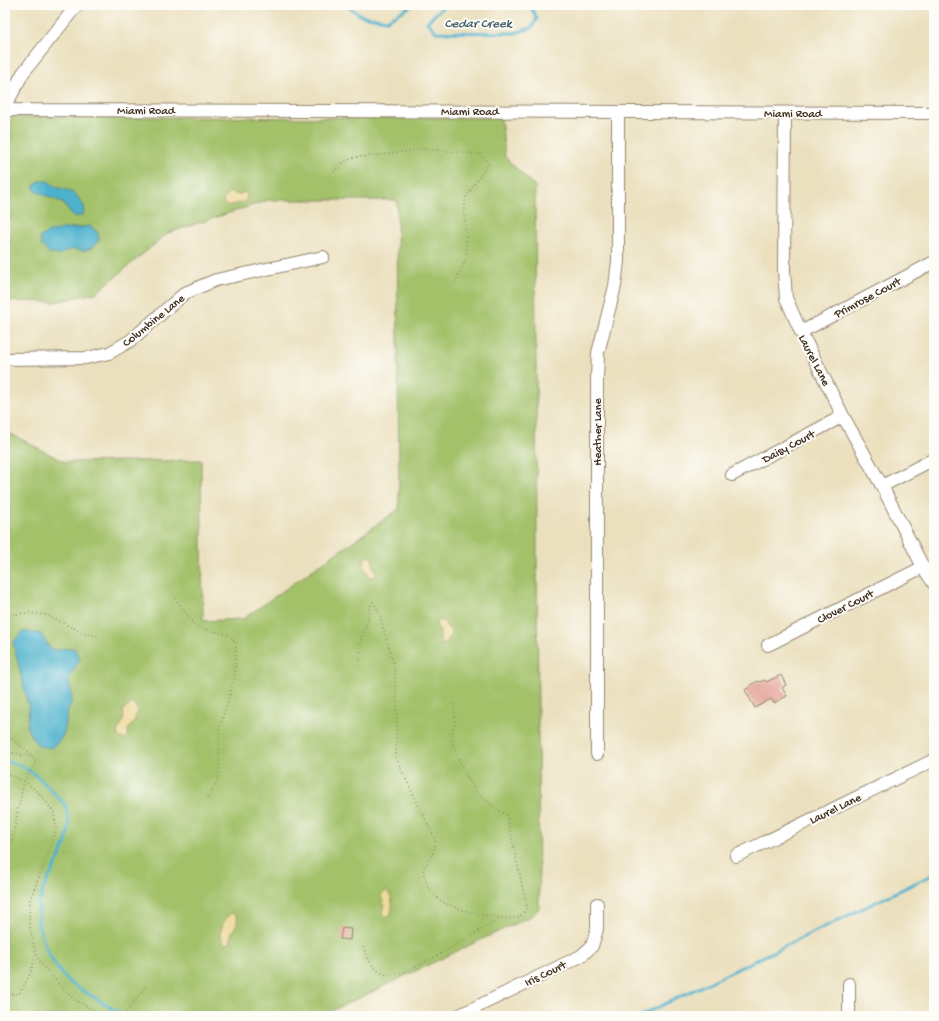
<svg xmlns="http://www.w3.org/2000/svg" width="939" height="1021" font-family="'Gochi Hand',sans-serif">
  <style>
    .green { fill: #a2c169; stroke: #6e7644 }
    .sand { fill: #eeda9e; stroke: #94825e }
    .water { fill: #4eb2cd; stroke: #446e76 }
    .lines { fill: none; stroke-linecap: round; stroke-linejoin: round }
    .stream { stroke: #4eb2cd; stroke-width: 3 }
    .building { fill: #e29a90 }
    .minor-casing { stroke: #93856e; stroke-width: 14 }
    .path { stroke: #93856e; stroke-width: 1.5; stroke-dasharray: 1 3; stroke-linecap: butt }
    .minor { stroke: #fff; stroke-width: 12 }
    .labels { text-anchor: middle; stroke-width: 4; stroke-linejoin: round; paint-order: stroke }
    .street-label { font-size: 12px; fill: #3b2a1e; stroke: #fdfcf7 }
    .water-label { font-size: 13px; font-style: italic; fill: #436064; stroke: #fdfcf7 }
  </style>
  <rect width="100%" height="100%" fill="#fdfcf7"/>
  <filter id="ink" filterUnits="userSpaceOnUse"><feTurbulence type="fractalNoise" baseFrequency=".025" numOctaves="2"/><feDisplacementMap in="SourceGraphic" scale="8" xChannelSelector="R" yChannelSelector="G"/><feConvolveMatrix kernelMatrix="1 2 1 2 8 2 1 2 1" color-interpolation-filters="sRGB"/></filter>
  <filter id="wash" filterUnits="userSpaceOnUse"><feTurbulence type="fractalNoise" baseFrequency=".012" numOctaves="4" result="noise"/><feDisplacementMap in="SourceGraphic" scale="16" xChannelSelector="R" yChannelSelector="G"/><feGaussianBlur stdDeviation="0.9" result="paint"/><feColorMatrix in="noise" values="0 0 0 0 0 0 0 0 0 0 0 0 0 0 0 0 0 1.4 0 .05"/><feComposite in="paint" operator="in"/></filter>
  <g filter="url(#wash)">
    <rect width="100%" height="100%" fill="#ebe0be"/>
    <path class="green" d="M11,117l490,1 4,39 30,30 4,721 -6,7 -212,101h-316v-583h4l56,29 136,-2 2,161 40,-2 156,-110 -2,-309h-128l-101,33 -72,60 -41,9 -46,-1z"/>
    <path class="sand" d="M230,192l8,3 6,-3 3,2v4l-2,4c-6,2 -11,2 -18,4l-3,-2 -1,-4z
      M368,556l4,2 2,10 3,5 -3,4h-3c-5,-4 -9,-13 -6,-19z
      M440,620l5,2 2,5 4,3c-1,6 -3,14 -9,15l-2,-2v-12l-4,-6 1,-4z
      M132,703l2,1 4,7 -3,7v3l-7,8v7l-3,3c-14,-3 -5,-10 -2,-18 1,-3 1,-7 0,-11z
      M386,891c7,4 8,19 3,25h-4l-3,-3 2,-9 -3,-8z
      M231,913l4,1c6,9 -1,12 -4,21 -1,6 1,8 -6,9l-5,-9c1,-7 5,-18 11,-22z"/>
    <path class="water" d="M39,181h9l8,6 11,3 9,5 8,11 -1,9 -9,2 -12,-15 -25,-10 -4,-5z
      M90,226l8,7 1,7 -6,7 -9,4 -10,-2 -8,2 -7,4 -10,-2 -8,-8 -1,-8c15,-10 33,-8 50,-11z
      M24,631l17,3 10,16 23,-2 6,11 -12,20c2,8 5,16 3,24 -1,4 -4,8 -4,12 -2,16 -2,22 -15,33l-13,-2 -6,-7 -6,-11 2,-20 -16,-66z"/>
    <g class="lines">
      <path class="stream" d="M346,5l16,11 25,4 26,-15
        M445,5l-18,17 9,10 79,1 16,-5 6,-9 -7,-14
        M5,761l17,5 15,10 19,19 10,11 3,17 -1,13 -9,23 -16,30 -4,15 -1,21 9,26 11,18 12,14 55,33
        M640,1016l294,-142"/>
    </g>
    <g id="blocks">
      <path class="building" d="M781,675l5,10 -4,3 5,8 -13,7 -3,-4 -16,9 -10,-18 5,-3v-2l8,-4 1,1 6,-2 1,2z
        M342,928l9,1 -1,11 -10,-1z"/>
    </g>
  </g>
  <g filter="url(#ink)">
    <use href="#blocks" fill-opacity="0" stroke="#93856e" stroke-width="1"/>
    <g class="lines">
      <g class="minor-casing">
        <path id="minor" d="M5,107l18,-34 54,-68
          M5,110l929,3
          M785,113l-1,158 2,27 15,34 42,84 39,70 41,81 11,17
          M801,332l133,-70
          M5,359l81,-1 23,-5 21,-12 55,-48 31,-13 107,-23
          M732,475l111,-59
          M882,486l52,-27
          M768,645l155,-78
          M597,754v-375l1,-26 17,-67 3,-25v-149
          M736,856l198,-96
          M458,1016l123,-60 11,-10 5,-17v-25
          M849,1016v-32"/>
      </g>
      <path class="path" d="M334,172l5,-6 8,-6 10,-3 16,-1 51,-7 56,5 8,10 -22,33 -2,15 3,36 -2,14 -11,22
        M175,598l19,27 10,4 25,6 7,8 -1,33 -16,55v43l-5,14 -8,13
        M5,615l24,-2 17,2 40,19 13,2
        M360,660l1,-21 7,-18 1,-13 4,-6 5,8 16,55 3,42 -1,50 5,12 34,70c1,12 -6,21 -12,30 2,13 7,24 18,32 12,8 65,22 78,16 3,-2 6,-7 8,-9l-20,-92 -29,-22 -9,-13 -16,-35 -1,-13 3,-11 -1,-19
        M5,725l5,13 17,12 9,12 -12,19 -19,93
        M5,751l27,6
        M5,773l19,8 15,12 15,19 2,17 -7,23 -19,47 -1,24 6,28 6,13 31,34 32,18
        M49,852l22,1
        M363,947c4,11 12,27 26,28 23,0 89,-44 112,-57
        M5,992l2,2h12c8,-12 15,-26 16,-41
        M124,1016l23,-32"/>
      <use href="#minor" class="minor"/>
    </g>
  </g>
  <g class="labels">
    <g class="street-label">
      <text x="146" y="114">Miami Road</text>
      <text x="470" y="115">Miami Road</text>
      <text x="793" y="117">Miami Road</text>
      <text transform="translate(867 297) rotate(-28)" y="4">Primrose Court</text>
      <text transform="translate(153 320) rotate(-39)" y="4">Columbine Lane</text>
      <text transform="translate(815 360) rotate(63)" y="4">Laurel Lane</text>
      <text transform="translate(597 432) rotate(-90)" y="4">Heather Lane</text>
      <text transform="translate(788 446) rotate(-28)" y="4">Daisy Court</text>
      <text transform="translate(845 606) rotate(-27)" y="4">Clover Court</text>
      <text transform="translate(835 808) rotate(-26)" y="4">Laurel Lane</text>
      <text transform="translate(545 973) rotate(-26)" y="4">Iris Court</text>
    </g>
    <g class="water-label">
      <text x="478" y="27">Cedar Creek</text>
    </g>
  </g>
  <rect width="939" height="1021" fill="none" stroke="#fdfcf7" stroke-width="20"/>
</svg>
